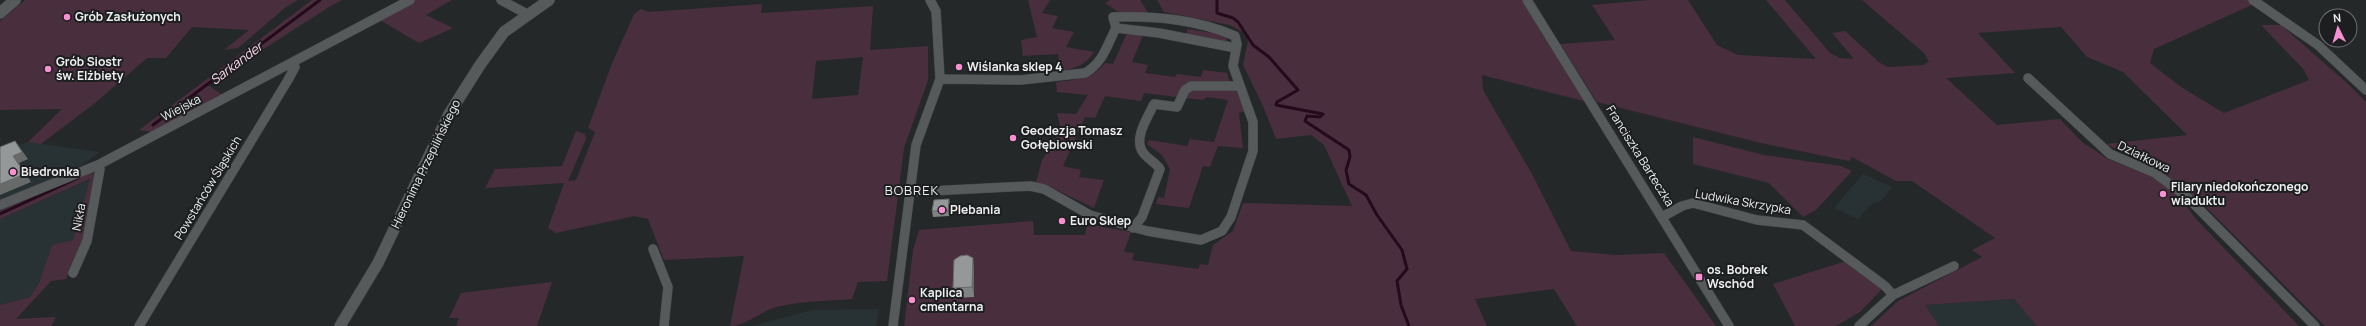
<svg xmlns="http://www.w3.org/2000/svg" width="2366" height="326" font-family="Manrope,sans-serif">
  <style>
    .built { fill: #283234 }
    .green { fill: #492e3e; fill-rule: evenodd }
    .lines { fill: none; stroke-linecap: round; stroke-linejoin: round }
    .stream { stroke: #250a1c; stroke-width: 3 }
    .minor-casing { stroke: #444747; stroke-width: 10 }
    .tertiary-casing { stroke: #444747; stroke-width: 12 }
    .minor { stroke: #575a5b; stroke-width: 9 }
    .tertiary { stroke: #575a5b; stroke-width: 11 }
    .wall { fill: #7f8383 }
    .shaded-wall { fill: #686a6a }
    .building { fill: #949898; stroke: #686a6a }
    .poi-dot { fill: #f690d0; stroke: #1c1e1f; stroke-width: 1.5 }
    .labels { text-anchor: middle; stroke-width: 4; stroke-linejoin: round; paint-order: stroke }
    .poi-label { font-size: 12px; font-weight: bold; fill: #eef0f0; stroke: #1c1e1f; text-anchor: start }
    .street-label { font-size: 12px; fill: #eef0f0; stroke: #1c1e1f }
    .water-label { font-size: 13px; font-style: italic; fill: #fbd6eb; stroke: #1c1e1f }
    .neighbourhood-label { font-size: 13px; letter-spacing: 1px; fill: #eef0f0; stroke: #1c1e1f }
  </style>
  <rect width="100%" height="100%" fill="#252829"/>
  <path class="built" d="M28,142l72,10 -18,13 -82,36v-50z
    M1863,174l29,13 -11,14 -11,4 -12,14 -24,-11z
    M91,179l-18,61 -21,5 -13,38 -9,14 -30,8v-86z
    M2014,299l23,27h-98l-15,-21z
    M879,309l-3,17h-124l60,-16z"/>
  <path class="green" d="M25,0h273l-12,7 -48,41 -14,2 25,-20 -57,-3 -26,31h-19l-52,45 -54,41 -13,-2 34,-33 -62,1v-89z
    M312,0h30l-13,7 -121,78 13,9 -68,38 -14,-2z
    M416,0h36l-26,15 27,13 -34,15 -41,-24z
    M1028,0h22l-8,13 16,3 -6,12 22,4 -8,15 28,5c-8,13 -20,17 -34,19l-2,-17 -35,2 -2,-16 16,-3z
    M1110,0h30l9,14h-28l-16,-11z
    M1157,0h364l45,72 21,30 -105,-27 1,15 49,84 39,77 45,4 48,-2 52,73h-139l-23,-37 -79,10 12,27h-583l9,-76 6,-20 114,-9 1,14h51l2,-11 44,8 -7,20 10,1 -2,7 66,9 2,-5 8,1 5,-20 20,-14 10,-28 109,3 -28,-61 -13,-10 -35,4 -13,-33 -20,-41 5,-24 -5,-9 -13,-7 -66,-13z
    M1648,0h40l29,45 21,10 78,4 -50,-59h19l45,53 10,5 14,1 -22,-26 13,-2 35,32 8,4 35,-2 6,-3 -5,-9 -62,-53h386l6,4 -100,45 -4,14 31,24 43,26 85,-33 -5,-10 -43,-45h20l66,58 19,19v224h-41l-122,-122 -44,-33 -53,-27 81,-9 -64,-63 -36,-15 -26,-30 -83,6 37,40 -69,5 51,47 63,-6 22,23 26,17 49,20 24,20 15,20 103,107h-262l-23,-27 -89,6 14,21h-68l27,-25 84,-44 -10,-7 23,-12 -83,-57h-16l-44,-24 -3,4 -88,-18 -164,-41 -37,-58 55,-4 -23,-35z
    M762,4l-1,9 112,-7 -3,44 58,-4v34l-24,68 -17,133 -29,1 -6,17c-23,2 -48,2 -71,7 -18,3 -35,20 -51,20l14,-70 -80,4 -16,-41 -14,-3 -78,17 -8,-5 16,-45 -79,5 10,-19 67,-3 14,-35 9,3 1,5 -18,42 8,-1 19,-48 -7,-4 23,-62 23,-52 7,-5 7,3zM863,57l-5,38 -46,4 4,-38z
    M1187,29l39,6 1,6 -2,3 -38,-9z
    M1127,33l16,2 -11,27 16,3 -3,8 30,4 2,-3 24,3 2,-7 24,3 3,10 -34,-2 -13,5 -7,11 -32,-4 -3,8 -36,-5 -10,22 -10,-1 -22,49 18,4 -2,7 25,3 -10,28 -50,-24 -8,-1 6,-23 19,-31 -4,-16 19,1 12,-19 -31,-3 -1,-10c19,-2 37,-3 49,-19l8,1z
    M1231,89l5,2 9,20 -6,2 4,35 -25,-2 -8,21 -7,-1 -14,42 -33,-4 2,-7 6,1 6,-29 -8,-14 -15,-11 2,-4 38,6 3,-7 24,3 14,-42 -21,-3 -4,3 -17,-2 3,-8z
    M1693,137l71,18 77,11 11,5 -36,39 -13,7 -34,-34 -76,-19z
    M94,173l-11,69 -17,37 -15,2 -35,38 40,-2 -5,9h-51v-21l30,-8 9,-14 13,-38 21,-5 17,-61 -90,40v-8l83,-37z
    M1846,261l36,28 -22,23 -24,14h-41l-22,-42z
    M552,282l-15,44h-81l3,-8h-10l12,-25z"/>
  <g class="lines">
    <path class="stream" d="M1217,0v13l16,5 5,4 15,23 16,12 29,33 -21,12 -1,3 47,9 -3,3 -13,-1 -2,5 44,29 1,7 -4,13 3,14 17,11 11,20 25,35 5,19 -10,12 4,24 8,21
      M153,125l167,-125
      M0,214l78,-36"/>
    <g class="minor-casing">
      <path id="minor" d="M501,0l26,14
        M1527,0l202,326
        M2253,0l65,45 48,45
        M1116,28l43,5 77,15
        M2028,78l82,76 45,19 33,25 127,128
        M911,192l119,-6 14,3 46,26 57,16 54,9 21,-9 9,-14 22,-66v-29l-20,-56 4,-22 -2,-8c-39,-17 -80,-20 -122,-19l3,11c-9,17 -13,35 -31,45l-64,7 -81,-1
        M0,205l98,-40 312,-165
        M1662,217l20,-11 11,-3 64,17 46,5 82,61 8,9
        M1133,228l9,-11 18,-48c-5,-7 -14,-11 -18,-18 -8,-14 6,-34 12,-47l23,3 8,-17 6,-4h49
        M653,249l15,38 -4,39
        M73,273l14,-32 13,-72 -2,-4
        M139,326l149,-246 7,-13 -4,-3
        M893,326l23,-181 24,-66 -4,-68 -6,-11
        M1859,326l34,-31 61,-29"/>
    </g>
    <g class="tertiary-casing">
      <path id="tertiary" d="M0,13l15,-13
        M340,326l38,-63 71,-149 31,-49 24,-33 45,-32"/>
    </g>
    <use href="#minor" class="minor"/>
    <use href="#tertiary" class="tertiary"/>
  </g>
  <path class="wall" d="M950,204l-1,12 -16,1 -1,-6z
    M974,268v29l-19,1 -2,-10z"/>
  <path class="shaded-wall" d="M15,141l13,18 -9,4 12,19 -31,13v-11z
    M949,199l1,5 -1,12 -1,-5z
    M973,258l1,10v29l-2,-10z"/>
  <path class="building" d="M15,141l7,11 -9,4 12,18 -25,10v-37z
    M949,199l-1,12h-16l2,-11z
    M967,255l6,3 -1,29 -19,1 1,-28 6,-4z"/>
  <g class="poi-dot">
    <circle cx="67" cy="17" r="4"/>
    <circle cx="959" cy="67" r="4"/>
    <circle cx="48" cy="69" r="4"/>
    <circle cx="1013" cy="138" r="4"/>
    <circle cx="13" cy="172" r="4"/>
    <circle cx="2163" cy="194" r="4"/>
    <circle cx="942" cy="210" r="4"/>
    <circle cx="1062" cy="221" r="4"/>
    <rect x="1695" y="273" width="8" height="8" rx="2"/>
    <circle cx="912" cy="300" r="4"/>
  </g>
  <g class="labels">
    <g class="poi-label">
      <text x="75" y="21">Grób Zasłużonych</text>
      <text x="56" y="66">Grób Siostr<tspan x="56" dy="14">św. Elżbiety</tspan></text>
      <text x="967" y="71">Wiślanka sklep 4</text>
      <text x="1021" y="135">Geodezja Tomasz<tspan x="1021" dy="14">Gołębiowski</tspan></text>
      <text x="21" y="176">Biedronka</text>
      <text x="2171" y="191">Filary niedokończonego<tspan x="2171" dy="14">wiaduktu</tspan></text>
      <text x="950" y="214">Plebania</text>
      <text x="1070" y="225">Euro Sklep</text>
      <text x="1707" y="274">os. Bobrek<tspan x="1707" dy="14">Wschód</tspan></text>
      <text x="920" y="297">Kaplica<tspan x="920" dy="14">cmentarna</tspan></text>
    </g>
    <g class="street-label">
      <text transform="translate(181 108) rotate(-28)" y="4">Wiejska</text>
      <text transform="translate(1640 156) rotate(58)" y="4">Franciszka Barteczka</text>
      <text transform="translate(2144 157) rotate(26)" y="4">Działkowa</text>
      <text transform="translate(426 164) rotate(-64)" y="4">Hieronima Przepilińskiego</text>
      <text transform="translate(208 188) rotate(-59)" y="4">Powstańców Śląskich</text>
      <text transform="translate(1743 202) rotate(10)" y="4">Ludwika Skrzypka</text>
      <text transform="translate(79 217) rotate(-79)" y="4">Nikła</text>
    </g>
    <g class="water-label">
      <text transform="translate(236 63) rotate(-37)" y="5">Sarkander</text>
    </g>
    <g class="neighbourhood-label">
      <text x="912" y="195">BOBREK</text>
    </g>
  </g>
  <g transform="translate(2338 28) rotate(355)"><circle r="19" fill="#1c1e1f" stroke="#707273"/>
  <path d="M0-3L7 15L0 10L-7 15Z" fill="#f690d0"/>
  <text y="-6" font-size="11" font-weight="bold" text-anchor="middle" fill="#eef0f0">N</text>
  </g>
</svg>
